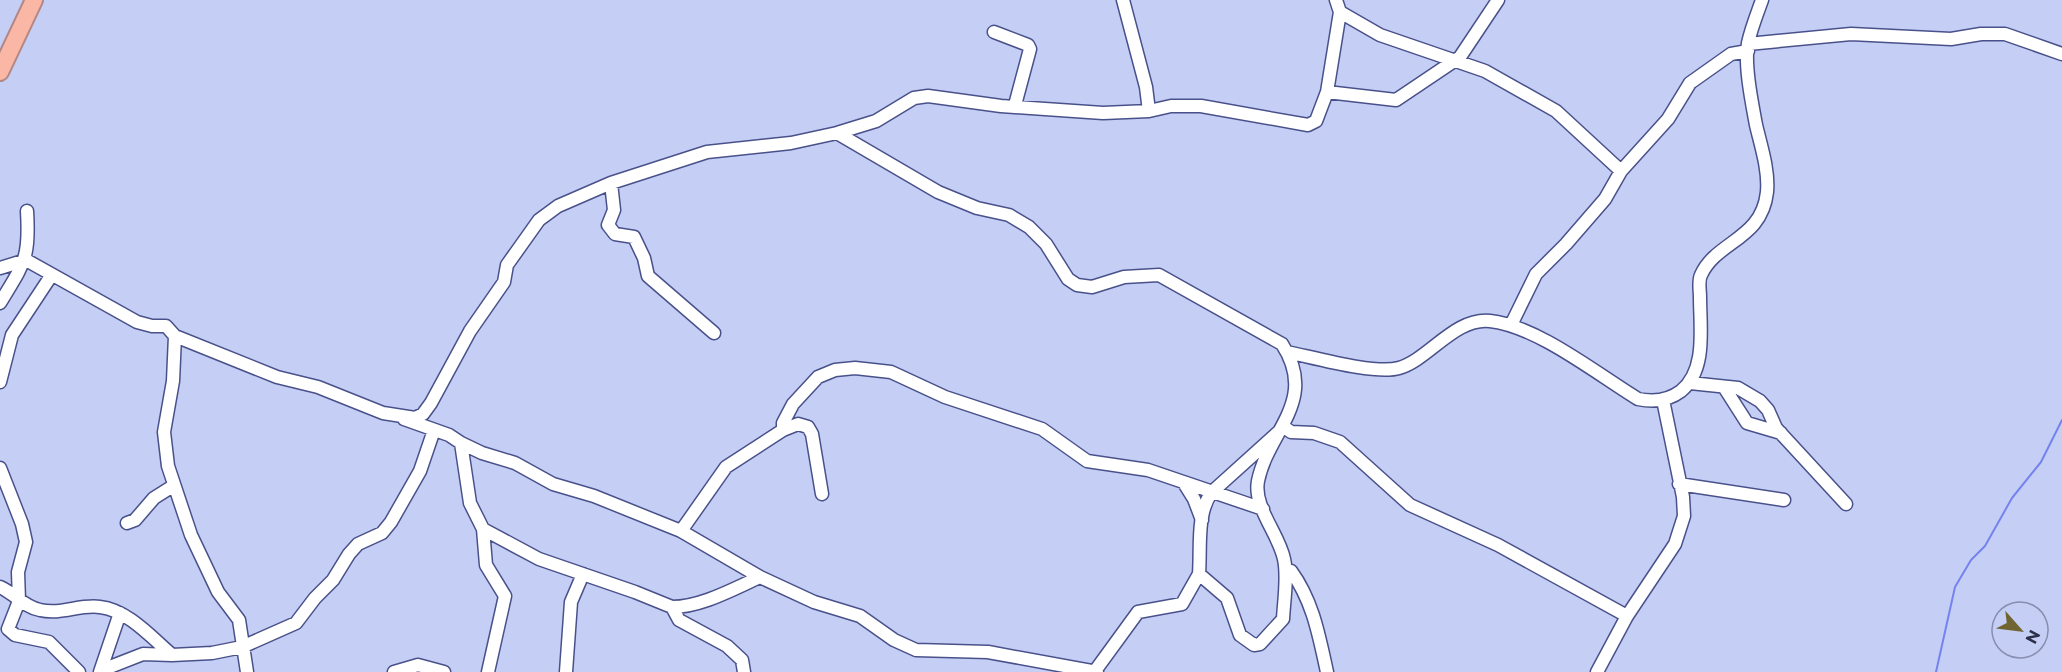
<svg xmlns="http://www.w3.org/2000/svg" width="2062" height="672" font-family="Montserrat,sans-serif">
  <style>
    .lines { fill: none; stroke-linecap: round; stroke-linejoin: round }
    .stream { stroke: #7583ee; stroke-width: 2 }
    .minor-casing { stroke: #49518a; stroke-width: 15 }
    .highway-casing { stroke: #b28785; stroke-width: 20 }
    .minor { stroke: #fff; stroke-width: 12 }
    .highway { stroke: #fab7a5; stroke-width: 16 }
  </style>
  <rect width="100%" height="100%" fill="#c5cef5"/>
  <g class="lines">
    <path class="stream" d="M1936,672l19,-85 16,-27 14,-14 27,-48 29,-36 21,-42"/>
    <g class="minor-casing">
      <path id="minor" d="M1123,0l23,87 3,24
        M1340,12l40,23 105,36 71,40 65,60
        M994,32l34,13 2,4 -15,56
        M1748,44l103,-10 100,5 30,-5h24l57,20
        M1327,92l69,8 64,-43 38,-57
        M837,133l101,59 39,16 32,7 20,12 17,17 22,35 9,6 15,2 32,-10 35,-2 123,69c37,57 -14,87 -24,137 -5,26 21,53 26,78 4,18 0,41 -1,60l-23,25 -6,1 -14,-10 -13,-37 -28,-24c2,-26 -3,-61 13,-82l72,-65
        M611,183l3,27 -6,15 7,9 19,3 10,21 4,18 66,57
        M0,268l26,-8 111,62 15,4h14l9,10 102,41 41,10 65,26 32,5 8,-4 8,-11 39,-72 34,-49 3,-17 32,-45 19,-14 53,-23 96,-31 84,-9 46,-10 39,-12 38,-23 14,-2 73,10 102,7 46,-2 22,-5h30l107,19 8,-4 11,-29 13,-80 -4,-12
        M0,303c24,-40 30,-44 27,-92
        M1511,325l25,-51 30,-30 39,-45 16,-28 47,-52 22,-36 41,-29 17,-3
        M175,336l-2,45 -9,51 4,34 23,69 27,57 21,28 8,52
        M1287,352c25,5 88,23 112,16 29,-8 56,-51 91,-47 47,5 107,53 148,78 15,3 30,2 43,-8 26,-21 19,-63 19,-94 0,-7 -2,-16 1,-22 15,-34 61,-35 66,-83 2,-22 -6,-46 -11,-67 -4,-22 -12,-60 -8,-82 3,-14 9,-29 14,-43
        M0,382l12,-47 39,-59
        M1690,383l48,5 22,13 8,9 8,18 70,76
        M1724,387l23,36 34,10
        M404,419l45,16 12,8 9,60 13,26 56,30 96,33 37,15 7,13 48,26 15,14 2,12
        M1284,427l7,5 23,1 26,9 70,63 88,40 129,71
        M783,430v-7l10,-19 25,-27 17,-7 20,-2 36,4 54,25 97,32 45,32 61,9 115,39
        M461,443l21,10 33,10 38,21 41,12 87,35 79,46
        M0,468l22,56 4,18 -8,30 1,29 -11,28 7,6 34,7 30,30
        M1184,483l10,16 8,21
        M1679,484l105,16
        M127,523l8,-3 19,-22 19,-12
        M483,529l3,36 19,31 -17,76
        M681,531l45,-64 57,-37 15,-6 10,3 4,7 10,60
        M1291,571c22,30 28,65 36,101
        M0,587c14,6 24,20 40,23 21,5 40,-6 60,-3 28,3 52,31 72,48l40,-2 30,-6 54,-24 19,-25 18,-18 16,-26 9,-10 24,-11 9,-11 29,-51 14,-41
        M672,607c29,0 61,-18 88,-30l54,25 46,14 34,24 22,10 72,2 109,20
        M102,670l41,-16 29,1
        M1095,671l43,-59 44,-8 17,-30
        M100,672l20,-59
        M394,672l24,-7 26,7
        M566,672l5,-70 12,-28
        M1597,672l30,-56 48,-72 9,-28 -1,-19 -20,-97"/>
    </g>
    <g class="highway-casing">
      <path id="highway" d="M0,72l34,-72"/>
    </g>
    <use href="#minor" class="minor"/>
    <use href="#highway" class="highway"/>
  </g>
  <g transform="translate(2020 630) rotate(118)"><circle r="28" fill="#c5cef5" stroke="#878eb0" stroke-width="1.5"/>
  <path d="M0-4.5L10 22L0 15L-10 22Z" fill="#706431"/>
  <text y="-9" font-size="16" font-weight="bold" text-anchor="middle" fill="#2b2f49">N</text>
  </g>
</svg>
